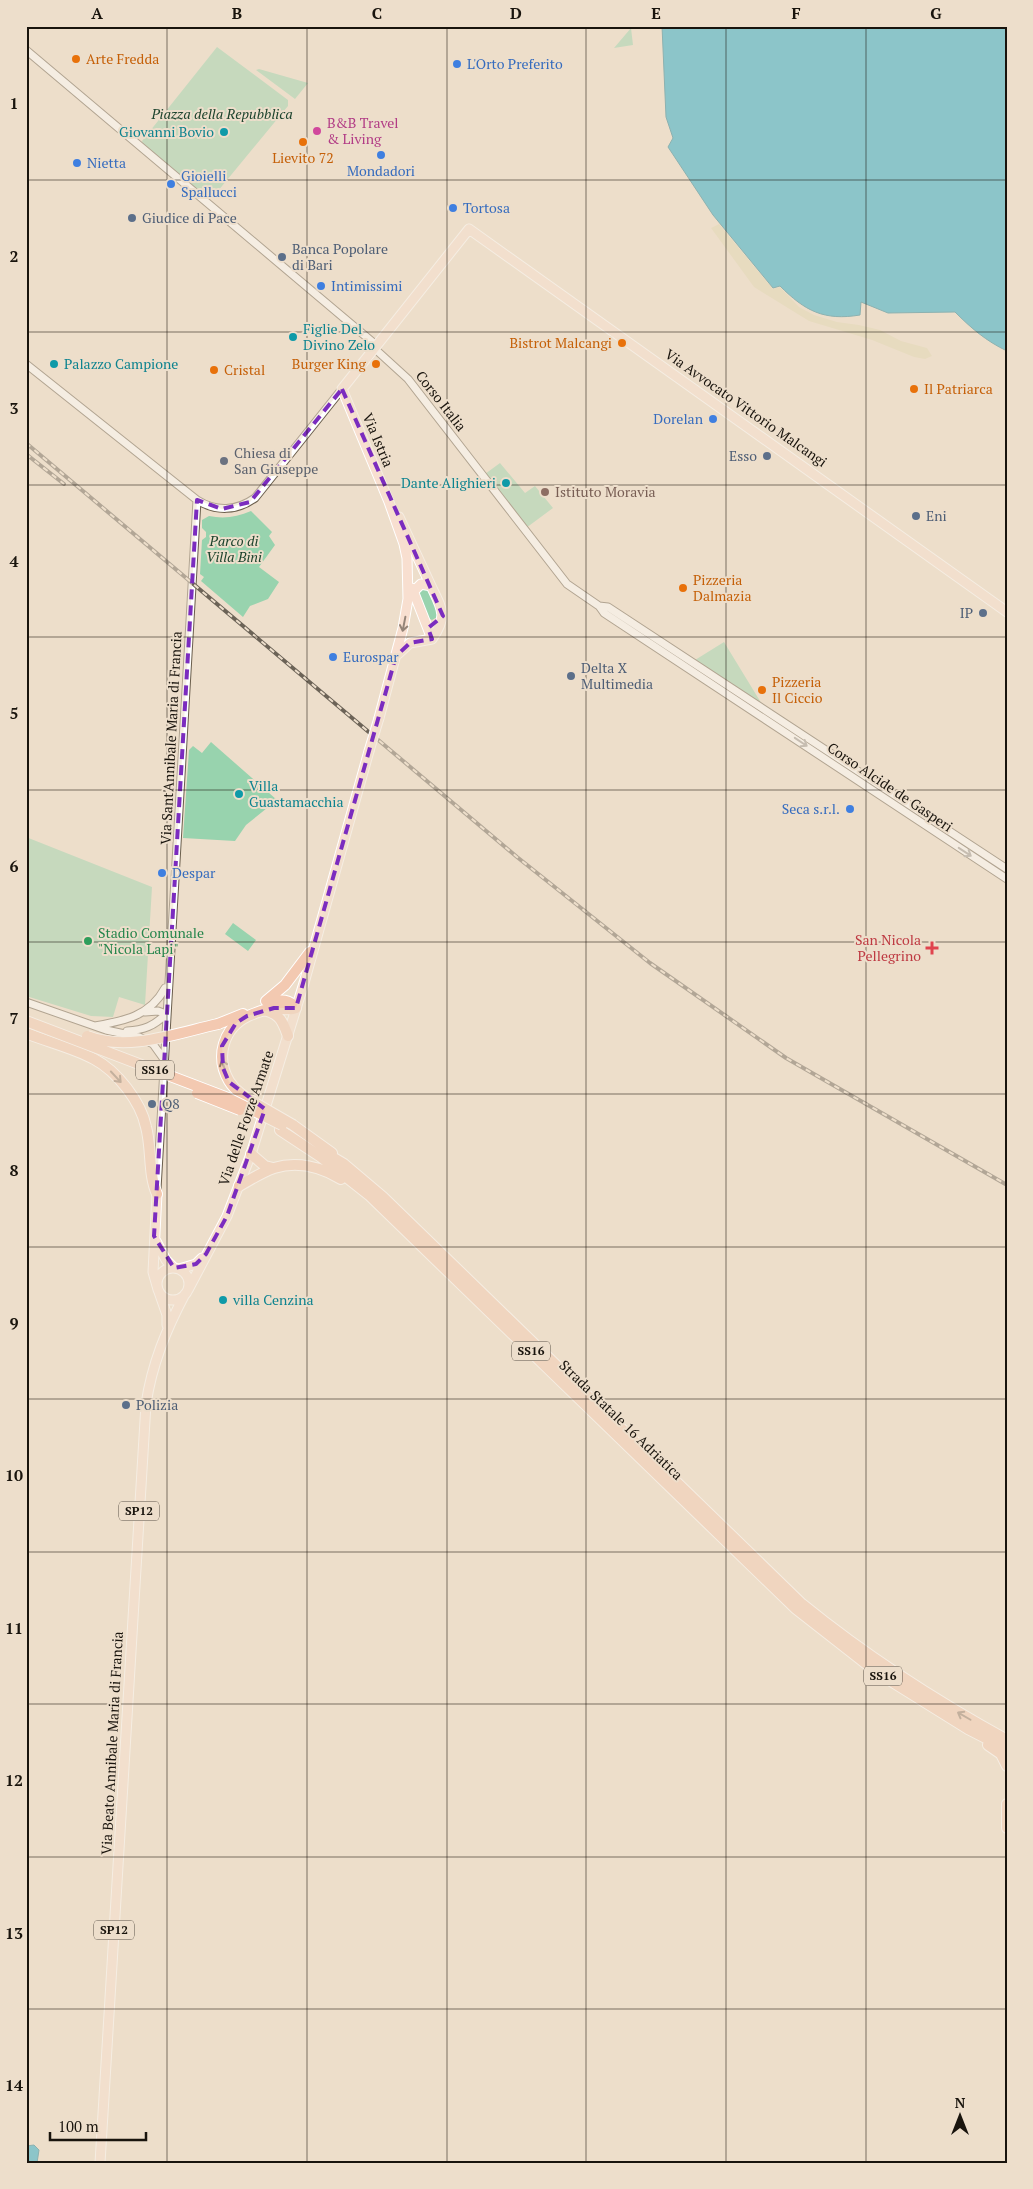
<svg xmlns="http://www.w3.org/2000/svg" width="1033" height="2189" font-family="'PT Serif',serif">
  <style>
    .green { fill: #98d3ae }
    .sand { fill: #e1d7b2 }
    .water { fill: #17a7c8; stroke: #187b90 }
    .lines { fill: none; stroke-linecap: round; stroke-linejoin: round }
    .minor-casing { stroke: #6a5e4c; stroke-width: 9 }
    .major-casing { stroke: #fff; stroke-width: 11 }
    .highway-casing { stroke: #fff; stroke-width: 12 }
    .minor { stroke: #fff; stroke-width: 7 }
    .major { stroke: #f8dfd0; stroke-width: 9 }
    .highway { stroke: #f3c9b1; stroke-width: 10 }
    .rail-casing { stroke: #6c6357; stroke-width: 4 }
    .rail { stroke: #eddecb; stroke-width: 2; stroke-dasharray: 5.5; stroke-linecap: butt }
    .major-bridge-casing { stroke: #fff; stroke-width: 11; stroke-linecap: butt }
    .highway-bridge-casing { stroke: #fff; stroke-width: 12; stroke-linecap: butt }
    .major-bridge { stroke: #f8dfd0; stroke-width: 9 }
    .highway-bridge { stroke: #f3c9b1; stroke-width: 10 }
    .oneway { stroke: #948478 }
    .oneway2 { stroke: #989592 }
    .oneway3 { stroke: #917867 }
    .marked { fill: none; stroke: #7b2cbf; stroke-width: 4; stroke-dasharray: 10 6; stroke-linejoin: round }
    .grid { fill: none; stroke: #19140d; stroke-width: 1; stroke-opacity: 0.55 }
    .food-dot { fill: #e8710a; stroke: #eddecb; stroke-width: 2 }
    .shop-dot { fill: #3f7fe0; stroke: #eddecb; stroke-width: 2 }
    .hotel-dot { fill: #d1479c; stroke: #eddecb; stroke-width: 2 }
    .culture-dot { fill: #0f9aa8; stroke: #eddecb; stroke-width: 2 }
    .service-dot { fill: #5c6f8a; stroke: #eddecb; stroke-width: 2 }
    .worship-dot { fill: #6b7280; stroke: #eddecb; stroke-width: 2 }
    .education-dot { fill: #8d6e63; stroke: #eddecb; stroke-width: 2 }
    .leisure-dot { fill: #2e9e5b; stroke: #eddecb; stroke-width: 2 }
    .health-dot { fill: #e0444e; stroke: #eddecb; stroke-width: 2 }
    .labels { text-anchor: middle; stroke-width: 4; stroke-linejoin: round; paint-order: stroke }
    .shield { fill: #eddecb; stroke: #595146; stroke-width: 1 }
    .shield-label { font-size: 12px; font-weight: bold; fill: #19140d }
    .food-label { font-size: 14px; fill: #c56008; stroke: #eddecb; text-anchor: start }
    .shop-label { font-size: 14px; fill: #366cbe; stroke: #eddecb; text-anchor: start }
    .park-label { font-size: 14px; font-style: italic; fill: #1c432d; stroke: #eddecb }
    .hotel-label { font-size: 14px; fill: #b23c85; stroke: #eddecb; text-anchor: start }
    .culture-label { font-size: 14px; fill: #0d838f; stroke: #eddecb; text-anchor: start }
    .service-label { font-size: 14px; fill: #4e5e75; stroke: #eddecb; text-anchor: start }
    .street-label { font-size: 14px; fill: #19140d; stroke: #eddecb }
    .worship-label { font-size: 14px; fill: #5b616d; stroke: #eddecb; text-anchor: start }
    .education-label { font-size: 14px; fill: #785e54; stroke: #eddecb; text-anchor: start }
    .leisure-label { font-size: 14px; fill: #27864d; stroke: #eddecb; text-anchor: start }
    .health-label { font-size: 14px; fill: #be3a42; stroke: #eddecb; text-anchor: end }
    .neatline { fill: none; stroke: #19140d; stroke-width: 2 }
    .grid-label { font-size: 16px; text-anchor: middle; font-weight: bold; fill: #19140d }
  </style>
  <rect width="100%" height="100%" fill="#eddecb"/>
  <path class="green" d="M631,28l2,17 -19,3z
    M217,47l71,53v6l-75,91 -4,2 -66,-55 -1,-3z
    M259,69l49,14 -13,16 -39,-29z
    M500,463l25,30 10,-7 18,22 -27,20 -41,-54z
    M251,511l21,21 -3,4 6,9 -16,22 20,15 -11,17 -18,7 -7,11 -42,-36 3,-4 -4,-3 2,-34 4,-3v-5l-4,-4v-8l7,-4c15,3 28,1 42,-5z
    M421,588l9,1 9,27 -7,4 -4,-2 -11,-23z
    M724,642l36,59 1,2 -66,-43z
    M211,742l66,58 -31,25 -11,16 -52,-3 6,-88 4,-4 9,7z
    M26,837l126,50 -7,118 -26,-8 -6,20 -22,-1 -65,-20z
    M233,923l23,17 -8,11 -23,-17z"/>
  <path class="sand" d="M719,224l54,65 7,-2 19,20 15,8 23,7 22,3 21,5 21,11 26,7 5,8 -7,3 -11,-2 -42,-17 -63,-19 -55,-34 -43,-59z"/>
  <path class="water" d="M662,26h345v325c-21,-10 -36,-23 -52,-39l-67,1 -27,-11 -1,13c-36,6 -55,-4 -80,-29l-7,2 -60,-73 -45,-68 5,-9 -7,-21z
    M34,2145l5,5 -2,13h-11v-17z"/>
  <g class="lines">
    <g class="minor-casing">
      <path id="minor" d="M26,50l350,295
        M374,348l34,31 159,205 32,22 5,7 403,266
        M26,364l171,136c19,12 40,11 58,-2l87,-109
        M599,606l9,1 399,262
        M26,1002l80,28 33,7 14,7 10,14
        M145,1012l13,-1 8,3
        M95,1026c29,-5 55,-10 70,-38
        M127,1031c17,-1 27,-5 39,-17
        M157,1189c12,-230 28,-459 40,-689"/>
    </g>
    <g class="major-casing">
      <path id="major" d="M399,517l32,69
        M412,588l20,51
        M413,592l8,-8 10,2c11,23 17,30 1,53
        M408,599l-1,-41 -3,-14 -15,-42 -47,-113 127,-160 538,383
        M398,654l12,-11 22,-4
        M379,718l24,-90 5,-29 4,-4
        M157,1194l-4,78 4,14
        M156,1241l10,19 8,8
        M157 1284a16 16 0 1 1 32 0a16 16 0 1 1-32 0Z
        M179,1269l17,-5 6,-6
        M188,1290l39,-74 24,-62 53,-171 65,-232
        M159,1292l8,23v10
        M100,2163l46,-759c6,-40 20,-74 39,-110"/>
    </g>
    <g class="highway-casing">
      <path id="highway" d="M266,1001l19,-16 25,-33
        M267,1011c14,4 16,12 21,25
        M218,1024l25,-10
        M26,1033c22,9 48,15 68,26 23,12 47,43 52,68 6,22 2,47 11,67
        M255,1103c-10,-6 -20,-12 -26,-22 -14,-24 -6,-53 19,-65 7,-3 18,-7 26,-8 8,0 14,3 22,0 -7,-10 -17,-8 -29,-7
        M293,1125l39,28
        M280,1130l41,27 48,38 426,413 83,65 90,56 39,20
        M322,1151l22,13 39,33 419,407c64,52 132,96 205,136
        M251,1154l14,12 8,2
        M239,1186c11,-6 23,-14 35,-18 23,-7 47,-1 67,11
        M988,1745l13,9 6,12
        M1007,1804v24"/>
    </g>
    <use href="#minor" class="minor"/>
    <use href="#major" class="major"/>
    <use href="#highway" class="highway"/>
    <g class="rail-casing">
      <path id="rail" d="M26,443l491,414 133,106 136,95 221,127
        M26,454l38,30"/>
    </g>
    <use href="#rail" class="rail"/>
    <g class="major-bridge-casing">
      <path id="major-bridge" d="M369,751l10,-33"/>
    </g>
    <g class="highway-bridge-casing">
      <path id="highway-bridge" d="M26,1021l202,77 54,27
        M87,1036c41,16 90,-3 131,-12
        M197,1093l43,17
        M255,1103l38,22"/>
    </g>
    <use href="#major-bridge" class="major-bridge"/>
    <use href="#highway-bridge" class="highway-bridge"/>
  </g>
  <defs><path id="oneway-shaft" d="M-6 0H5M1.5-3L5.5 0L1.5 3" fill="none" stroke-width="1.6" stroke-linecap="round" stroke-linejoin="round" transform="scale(1.25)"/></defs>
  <use class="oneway" href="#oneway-shaft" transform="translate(404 624) rotate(101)"/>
  <g class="oneway2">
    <use href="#oneway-shaft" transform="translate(801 742) rotate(34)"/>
    <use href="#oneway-shaft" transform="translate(965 852) rotate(33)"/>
  </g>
  <g class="oneway3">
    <use href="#oneway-shaft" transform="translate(224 1067) rotate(-107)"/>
    <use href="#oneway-shaft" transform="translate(116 1077) rotate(47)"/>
    <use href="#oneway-shaft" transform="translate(964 1716) rotate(-150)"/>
  </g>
  <path d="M0 0H1033V2189H0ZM342,389l101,227 -15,12 4,11 -22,4 -14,13 -100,352h-22l-27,8 -11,7 -14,23 1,22 6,14 36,27 -38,107 -21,38 -10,10 -22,4 -20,-32 43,-736 25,9 28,-7z" fill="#eddecb" fill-opacity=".55" fill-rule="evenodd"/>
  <path class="marked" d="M342,389l101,227 -15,12 4,11 -22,4 -14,13 -100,352h-22l-27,8 -11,7 -14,23 1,22 6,14 36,27 -38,107 -21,38 -10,10 -22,4 -20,-32 43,-736 25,9 28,-7z"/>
  <path class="grid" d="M167,26v2137M307,26v2137M447,26v2137M586,26v2137M726,26v2137M866,26v2137M26,180h981M26,332h981M26,485h981M26,637h981M26,790h981M26,942h981M26,1094h981M26,1247h981M26,1399h981M26,1552h981M26,1704h981M26,1857h981M26,2009h981"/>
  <g class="food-dot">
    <circle cx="76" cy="59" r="5"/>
    <circle cx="303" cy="142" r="5"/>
    <circle cx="622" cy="343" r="5"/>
    <circle cx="376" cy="364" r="5"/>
    <circle cx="214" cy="370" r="5"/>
    <circle cx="914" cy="389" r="5"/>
    <circle cx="683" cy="588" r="5"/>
    <circle cx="762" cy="690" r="5"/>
  </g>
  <g class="shop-dot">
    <circle cx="457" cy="64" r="5"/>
    <circle cx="381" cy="155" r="5"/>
    <circle cx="77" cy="163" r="5"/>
    <circle cx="171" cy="184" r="5"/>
    <circle cx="453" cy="208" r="5"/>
    <circle cx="321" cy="286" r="5"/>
    <circle cx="713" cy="419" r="5"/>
    <circle cx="333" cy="657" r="5"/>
    <circle cx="850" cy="809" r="5"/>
    <circle cx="162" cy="873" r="5"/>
  </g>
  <circle class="hotel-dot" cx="317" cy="131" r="5"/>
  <g class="culture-dot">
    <circle cx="224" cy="132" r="5"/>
    <circle cx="293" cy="337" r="5"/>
    <circle cx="54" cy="364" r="5"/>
    <circle cx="506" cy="483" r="5"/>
    <circle cx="239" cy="794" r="5"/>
    <circle cx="223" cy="1300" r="5"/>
  </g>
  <g class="service-dot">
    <circle cx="132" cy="218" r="5"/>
    <circle cx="282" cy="257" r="5"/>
    <circle cx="767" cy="456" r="5"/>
    <circle cx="916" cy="516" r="5"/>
    <circle cx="983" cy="613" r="5"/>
    <circle cx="571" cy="676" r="5"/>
    <circle cx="152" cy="1104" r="5"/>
    <circle cx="126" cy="1405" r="5"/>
  </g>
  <circle class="worship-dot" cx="224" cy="461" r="5"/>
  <circle class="education-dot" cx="545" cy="492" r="5"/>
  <circle class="leisure-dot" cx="88" cy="941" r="5"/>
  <path class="health-dot" d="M929.5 940.5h5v5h5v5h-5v5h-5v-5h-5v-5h5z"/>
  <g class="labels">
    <g class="shield">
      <rect x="136" y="1060.5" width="38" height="19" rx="4"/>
      <rect x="512" y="1341.5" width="38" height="19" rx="4"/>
      <rect x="119" y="1501.5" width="40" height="19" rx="4"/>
      <rect x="864" y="1666.5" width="38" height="19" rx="4"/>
      <rect x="94" y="1920.5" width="40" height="19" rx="4"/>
    </g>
    <g class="shield-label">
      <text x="155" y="1074">SS16</text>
      <text x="531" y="1355">SS16</text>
      <text x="139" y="1515">SP12</text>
      <text x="883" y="1680">SS16</text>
      <text x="114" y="1934">SP12</text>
    </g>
    <g class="food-label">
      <text x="86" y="64">Arte Fredda</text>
      <text x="303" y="163" text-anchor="middle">Lievito 72</text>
      <text x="612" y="348" text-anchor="end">Bistrot Malcangi</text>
      <text x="366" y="369" text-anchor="end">Burger King</text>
      <text x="224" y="375">Cristal</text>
      <text x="924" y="394">Il Patriarca</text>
      <text x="693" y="585">Pizzeria<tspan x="693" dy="16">Dalmazia</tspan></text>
      <text x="772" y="687">Pizzeria<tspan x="772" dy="16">Il Ciccio</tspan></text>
    </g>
    <g class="shop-label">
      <text x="467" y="69">L'Orto Preferito</text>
      <text x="87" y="168">Nietta</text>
      <text x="381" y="176" text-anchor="middle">Mondadori</text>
      <text x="181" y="181">Gioielli<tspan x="181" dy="16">Spallucci</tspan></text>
      <text x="463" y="213">Tortosa</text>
      <text x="331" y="291">Intimissimi</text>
      <text x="703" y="424" text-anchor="end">Dorelan</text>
      <text x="343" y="662">Eurospar</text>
      <text x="840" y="814" text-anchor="end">Seca s.r.l.</text>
      <text x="172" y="878">Despar</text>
    </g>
    <g class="park-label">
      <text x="222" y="119">Piazza della Repubblica</text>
      <text x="234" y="546">Parco di<tspan x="234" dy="16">Villa Bini</tspan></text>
    </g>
    <g class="hotel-label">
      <text x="327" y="128">B&amp;B Travel<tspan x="327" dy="16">&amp; Living</tspan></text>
    </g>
    <g class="culture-label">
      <text x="214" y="137" text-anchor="end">Giovanni Bovio</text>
      <text x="303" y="334">Figlie Del<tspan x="303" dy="16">Divino Zelo</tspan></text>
      <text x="64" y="369">Palazzo Campione</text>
      <text x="496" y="488" text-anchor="end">Dante Alighieri</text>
      <text x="249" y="791">Villa<tspan x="249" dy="16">Guastamacchia</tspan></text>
      <text x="233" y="1305">villa Cenzina</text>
    </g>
    <g class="service-label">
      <text x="142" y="223">Giudice di Pace</text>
      <text x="292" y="254">Banca Popolare<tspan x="292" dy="16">di Bari</tspan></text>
      <text x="757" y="461" text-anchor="end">Esso</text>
      <text x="926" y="521">Eni</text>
      <text x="973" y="618" text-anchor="end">IP</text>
      <text x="581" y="673">Delta X<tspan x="581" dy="16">Multimedia</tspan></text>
      <text x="162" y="1109">Q8</text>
      <text x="136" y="1410">Polizia</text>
    </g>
    <g class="street-label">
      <text transform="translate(441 401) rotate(52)" y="5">Corso Italia</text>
      <text transform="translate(746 408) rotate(35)" y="5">Via Avvocato Vittorio Malcangi</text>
      <text transform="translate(378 440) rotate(67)" y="5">Via Istria</text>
      <text transform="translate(171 738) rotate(-87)" y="5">Via Sant'Annibale Maria di Francia</text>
      <text transform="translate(890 787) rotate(34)" y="5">Corso Alcide de Gasperi</text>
      <text transform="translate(246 1118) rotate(-71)" y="5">Via delle Forze Armate</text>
      <text transform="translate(621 1420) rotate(44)" y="5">Strada Statale 16 Adriatica</text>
      <text transform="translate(112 1743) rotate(-87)" y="5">Via Beato Annibale Maria di Francia</text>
    </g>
    <g class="worship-label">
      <text x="234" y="458">Chiesa di<tspan x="234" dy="16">San Giuseppe</tspan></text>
    </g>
    <g class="education-label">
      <text x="555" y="497">Istituto Moravia</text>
    </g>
    <g class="leisure-label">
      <text x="98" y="938">Stadio Comunale<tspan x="98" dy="16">"Nicola Lapi"</tspan></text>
    </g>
    <g class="health-label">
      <text x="921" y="945">San Nicola<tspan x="921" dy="16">Pellegrino</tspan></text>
    </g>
  </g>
  <rect width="1033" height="2189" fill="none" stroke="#eddecb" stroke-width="55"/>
  <g transform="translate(960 2116)" stroke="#eddecb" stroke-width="4" paint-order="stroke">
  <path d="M0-4L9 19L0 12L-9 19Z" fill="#19140d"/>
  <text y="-8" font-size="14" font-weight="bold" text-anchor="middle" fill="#19140d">N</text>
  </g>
  <path d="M50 2132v8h96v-8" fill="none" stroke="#19140d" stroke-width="2.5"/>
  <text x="58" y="2132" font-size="15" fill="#19140d" stroke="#eddecb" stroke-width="4" paint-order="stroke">100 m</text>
  <rect x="28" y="28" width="978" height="2134" class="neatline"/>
  <g class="grid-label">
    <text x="97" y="19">A</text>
    <text x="237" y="19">B</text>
    <text x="377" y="19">C</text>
    <text x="516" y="19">D</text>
    <text x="656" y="19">E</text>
    <text x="796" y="19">F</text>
    <text x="936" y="19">G</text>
    <text x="14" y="109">1</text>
    <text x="14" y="262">2</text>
    <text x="14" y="414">3</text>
    <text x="14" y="567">4</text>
    <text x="14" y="719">5</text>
    <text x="14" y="872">6</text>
    <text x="14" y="1024">7</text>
    <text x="14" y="1176">8</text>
    <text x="14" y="1329">9</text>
    <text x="14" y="1481">10</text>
    <text x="14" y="1634">11</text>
    <text x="14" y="1786">12</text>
    <text x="14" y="1939">13</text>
    <text x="14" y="2091">14</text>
  </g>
</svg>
